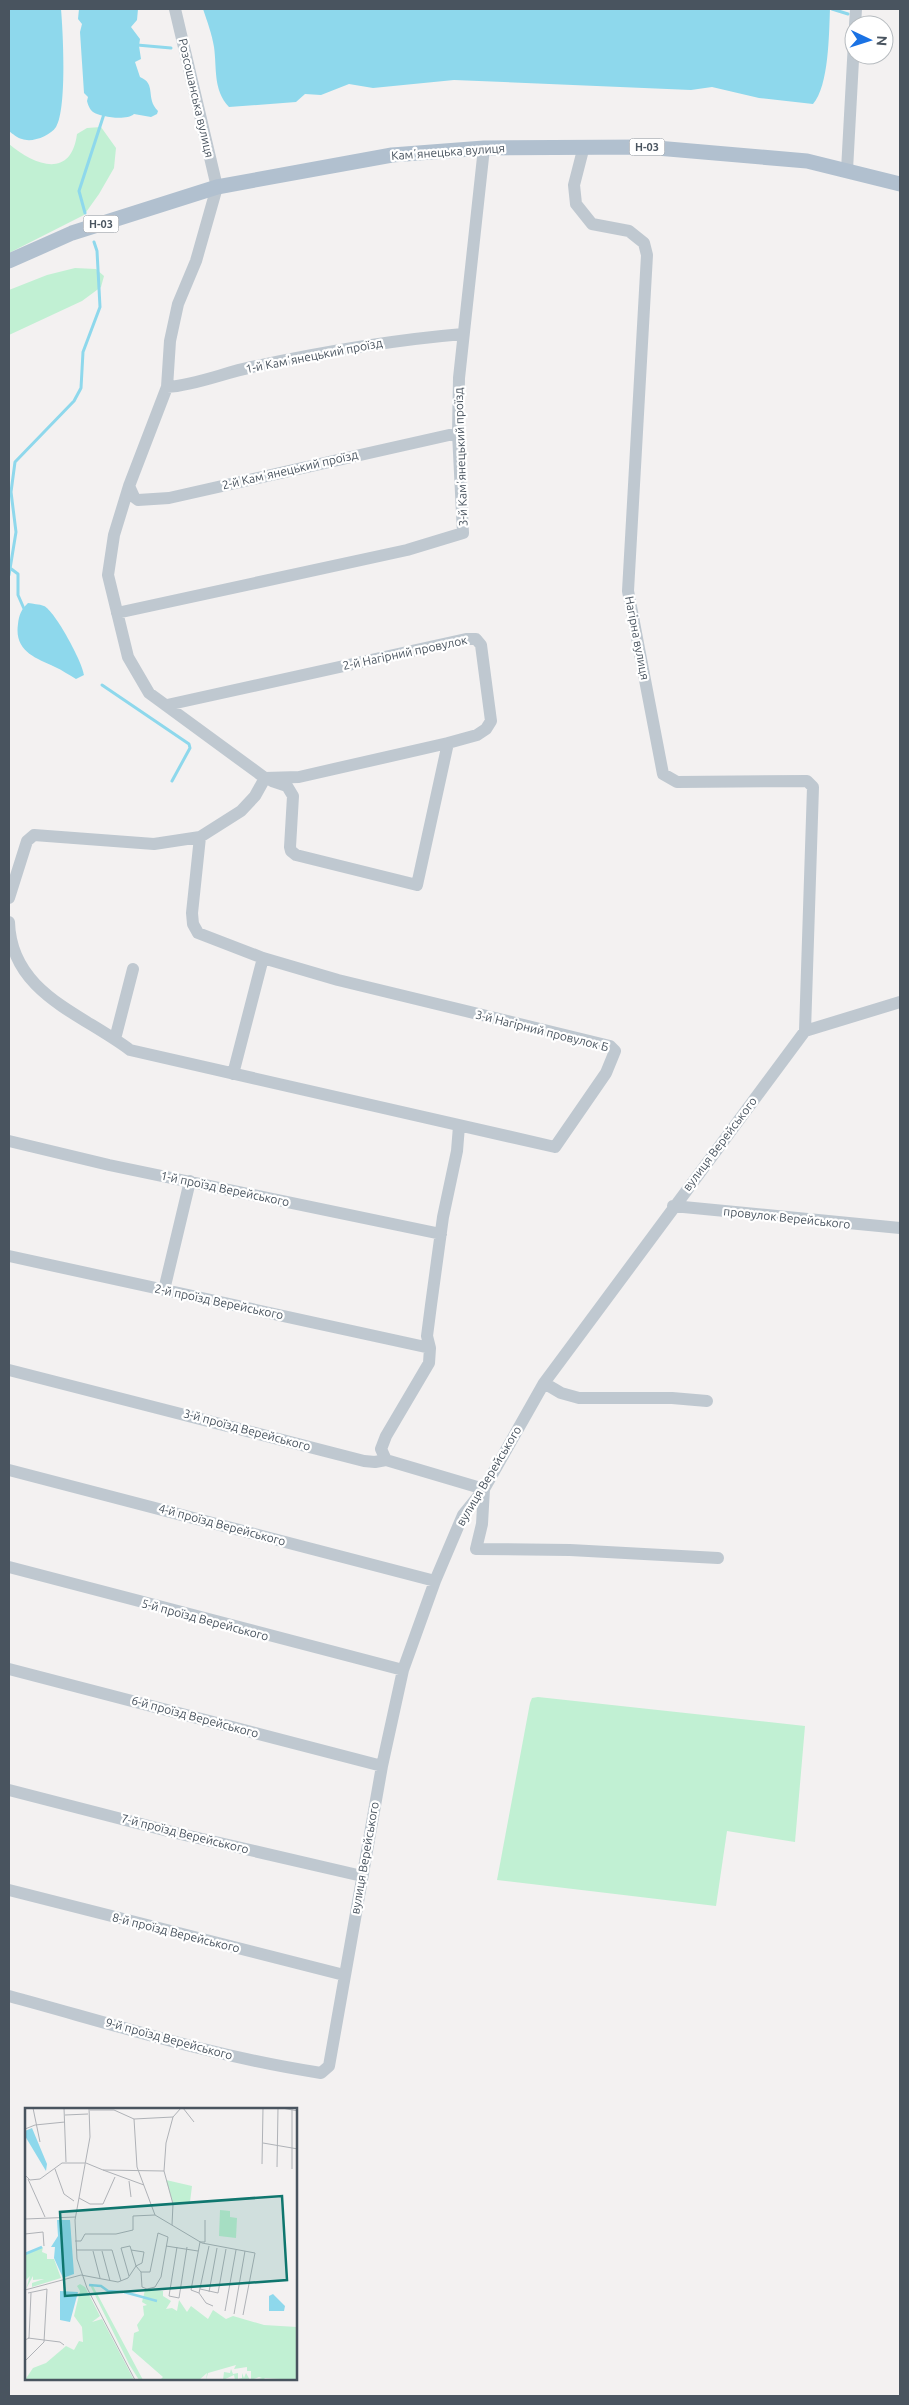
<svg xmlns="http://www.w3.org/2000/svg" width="909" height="2405" font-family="Ubuntu,sans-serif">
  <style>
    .green { fill: #c1f0d3 }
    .water { fill: #8ed8ec }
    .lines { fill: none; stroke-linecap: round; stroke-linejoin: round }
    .stream { stroke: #8ed8ec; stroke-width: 3 }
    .minor { stroke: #bfc8d0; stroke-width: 12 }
    .major { stroke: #b1c0cf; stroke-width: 15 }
    .labels { text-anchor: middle; stroke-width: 4.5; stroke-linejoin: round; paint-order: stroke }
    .shield { fill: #fff; stroke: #80878f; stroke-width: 1 }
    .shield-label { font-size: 11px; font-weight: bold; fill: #49545f }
    .street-label { font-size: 12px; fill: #49545f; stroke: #fff }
    .inset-river { fill: none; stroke: #8ed8ec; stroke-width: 2.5 }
    .inset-road { fill: none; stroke: #afb2b7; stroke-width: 1 }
    .view { fill: #0f766e; fill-opacity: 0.15; stroke: #0f766e; stroke-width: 2.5 }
    .inset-edge { fill: none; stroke: #49545f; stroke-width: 2.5 }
  </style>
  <rect width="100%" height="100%" fill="#f3f1f1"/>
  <path class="green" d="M101,127l15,21 -2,20 -15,26 -15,21 -75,38v-109c25,21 62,36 68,-10l10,-6z
    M75,268l21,1 8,7 -3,11 -19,14 -73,34v-45l38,-15z
    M538,1697l267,29 -10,116 -68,-11 -11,75 -219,-26 33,-177 2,-5z"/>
  <path class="water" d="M9,9h52c2,23 6,100 -5,118 -6,9 -24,16 -34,12 -5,-1 -9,-5 -13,-8z
    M79,9h59l-1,11 -6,7 9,12 -1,7 2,13 -6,3 5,15c17,7 5,21 18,34l-1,3 -6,3 -17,-3c-8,7 -33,3 -41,-2 -3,-2 -5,-7 -6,-11l1,-4 -4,-4 -4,-61 2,-8 -4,-5z
    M203,9h627c-1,24 -1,77 -17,95l-54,-6 -47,-11 -21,3 -237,-10 -81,8 -24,-4 -28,11 -16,-1 -9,8 -67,5c-16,-17 -12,-38 -15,-60 -2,-13 -7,-26 -11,-38z
    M28,603c5,1 11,1 16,3 11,5 39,57 40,69l-8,4c-7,-4 -14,-9 -21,-12 -20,-9 -41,-16 -37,-43 1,-9 3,-14 10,-21z"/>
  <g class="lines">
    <path class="stream" d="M832,9l16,5
      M137,45l34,3
      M85,213l-6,-22 26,-80
      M10,568l8,6v21l7,16
      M9,575l7,-43 -5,-40 4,-30 59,-61 7,-13 2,-36 17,-45 -3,-56 -3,-9
      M102,685l87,59 1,4 -18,33"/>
    <path class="minor" d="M855,25l1,-16
      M584,146l-10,39 2,19 16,20 37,7 15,12 3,12 -19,336 35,183 14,8 130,-1 6,6 -8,244
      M847,170l7,-128
      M167,387c29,-2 56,-14 85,-20 70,-15 140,-27 211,-33
      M129,486l5,11 4,3 31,-2 289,-65
      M117,613l290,-63 56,-17 -5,-100 1,-55 25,-230
      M167,705l299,-66h10l5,6 10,76 -5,8 -9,6 -29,8 -149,34 -34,1
      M272,781l15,5 6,10 -3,51 1,4 5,4 121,30 31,-142
      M9,898l18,-57 7,-6 120,9 46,-7 41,-26 14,-15 10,-18 -116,-85 -21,-36 -20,-82 6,-40 15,-49 38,-99 3,-46 8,-37 18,-43 21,-74 -42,-178
      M9,922c2,71 72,91 121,128l425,97 51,-74 9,-22 -5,-5 -272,-66 -75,-22 -65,-25 -5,-9 -1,-11 8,-76
      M115,1039l18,-70
      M233,1074l30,-116
      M9,1141l100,24 332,69
      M673,1206l227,22
      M9,1256l421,92
      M164,1290l26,-109
      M9,1370l355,91 11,1 11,-2 98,29 -2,35 -6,25 94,1 148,8
      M544,1383l17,10 18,5h93l35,3
      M386,1460l-5,-11 5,-13 43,-73 1,-15 -3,-12 4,-31 12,-88 14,-66 2,-25
      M9,1470l426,111
      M9,1567l394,103
      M9,1669l373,97
      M9,1790l163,42 190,44
      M9,1890l335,85
      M9,1996c103,28 206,61 312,77l8,-7 53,-300 21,-96 32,-89 28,-66 21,-26 60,-106 261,-352 95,-29"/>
    <path class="major" d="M9,261l63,-28 145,-46 175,-32 92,-7 161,-1 162,14 93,23"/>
  </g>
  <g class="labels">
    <g class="shield">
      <rect x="629.5" y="138.5" width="35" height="17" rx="4"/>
      <rect x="83.5" y="215.5" width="35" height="17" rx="4"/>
    </g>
    <g class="shield-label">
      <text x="647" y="151">Н-03</text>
      <text x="101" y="228">Н-03</text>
    </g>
    <g class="street-label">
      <text transform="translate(196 98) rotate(77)" y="4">Розсошанська вулиця</text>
      <text transform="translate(448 152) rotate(-4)" y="4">Камʼянецька вулиця</text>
      <text transform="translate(314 356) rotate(-11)" y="4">1-й Камʼянецький проїзд</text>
      <text transform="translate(461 457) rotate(-92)" y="4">3-й Камʼянецький проїзд</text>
      <text transform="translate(290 470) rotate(-13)" y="4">2-й Камʼянецький проїзд</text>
      <text transform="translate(637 638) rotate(79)" y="4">Нагірна вулиця</text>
      <text transform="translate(405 653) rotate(-12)" y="4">2-й Нагірний провулок</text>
      <text transform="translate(542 1031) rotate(14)" y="4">3-й Нагірний провулок Б</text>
      <text transform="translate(720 1144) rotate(-53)" y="4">вулиця Верейського</text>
      <text transform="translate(225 1189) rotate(12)" y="4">1-й проїзд Верейського</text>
      <text transform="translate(787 1218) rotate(6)" y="4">провулок Верейського</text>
      <text transform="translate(219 1302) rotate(12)" y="4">2-й проїзд Верейського</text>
      <text transform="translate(247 1430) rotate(15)" y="4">3-й проїзд Верейського</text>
      <text transform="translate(489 1476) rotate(-59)" y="4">вулиця Верейського</text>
      <text transform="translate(222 1525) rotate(15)" y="4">4-й проїзд Верейського</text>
      <text transform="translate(205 1620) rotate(15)" y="4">5-й проїзд Верейського</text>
      <text transform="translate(195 1717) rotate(15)" y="4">6-й проїзд Верейського</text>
      <text transform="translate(185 1834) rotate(14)" y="4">7-й проїзд Верейського</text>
      <text transform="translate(365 1858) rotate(-80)" y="4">вулиця Верейського</text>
      <text transform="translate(176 1933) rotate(14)" y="4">8-й проїзд Верейського</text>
      <text transform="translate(169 2039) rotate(15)" y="4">9-й проїзд Верейського</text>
    </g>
  </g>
  <g transform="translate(25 2108)">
    <rect width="272" height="272" fill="#f3f1f1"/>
    <path d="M141,72l26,6 -2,16 -17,2zM195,102l10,1v6l7,1 -1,20 -17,-2zM18,139l-1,5 5,2v5h7l7,19 -29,9v-4l12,-4 -11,1v-4l-7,13 4,-13 -5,5v-27zM55,176l5,3 15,29 -8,6 10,-3 32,61h-109l8,-12 13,-5 20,-17 8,4 5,-9 4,1 -1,-15 -8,-11 6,-25 -3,-5zM65,177l3,1 50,94h-4l-10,-16zM120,182l18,1v5l8,5 -5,8 6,-1 5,3 2,-11 8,12 4,-6 17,13 5,-9 13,9 7,-3 31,9 33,2v53l-33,-2 2,2h-12l8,-2 -3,-1 -8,3v-9h-4v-4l-13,2 2,-4 -28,8 -2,7 1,-7 -8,7h-39l3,-3 -31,-27 2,-17 5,-2 -2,-6 7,-10 -1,-9 4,-1 -5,-3zM206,261l2,5 5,-1v6l4,-1v-5l2,5 2,-5 4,7h-15l-1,-5 -11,5 1,-8 6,1z" fill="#c1f0d3"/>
    <path d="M7,20l15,36 -1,7 -21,-35v-5zM32,112h13l4,54 -11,4 -9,-20 1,-11h-4l7,-11zM35,183l18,1 -8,30 -10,-2zM248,186l12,12 -1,5h-15v-15z" fill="#8ed8ec"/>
    <path class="inset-river" d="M0,146l17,-7M64,177l12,1 7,5 15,1M99,184l33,9"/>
    <path class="inset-road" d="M8,0l7,34M39,0l2,54M64,0l1,29 -15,83 2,39 10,29 48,92M158,0l11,14M257,0l16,3M267,0v61M65,2h24l20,9 39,-2M40,7l23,-1M109,11l3,48 18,48 47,28 53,10 -12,62M0,21l10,-4 30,-3M238,35l35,6M61,55l17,7 61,1M237,56l1,-56M252,59l1,-59M30,61l9,25 10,7M78,62l41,15M0,67l5,5 10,-1 22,-16h23M3,71l17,38M104,73l2,16M54,90l11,6h13l12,-27M0,111l51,-2M147,117l1,-21 -9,-33 2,-28 7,-26 8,-9M133,125l10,4 -7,40 -6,10 -8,2 -5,-2 -1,-15h9zM0,126l18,-2 1,14M50,133h6l4,-7h31l17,-4v-14l22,-1M141,138l32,5M184,138l-10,47 7,10 7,3M152,139l-8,49 10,2 8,-51M52,142h35l9,31M68,143l7,27M77,143l8,30M104,168l-8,-28 9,-2 6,20 6,-3 2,-11 -13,-2M175,181l18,4 8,-44M0,182l56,-15 37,7 10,-4 8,-12 5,6M184,184l8,-44M174,185l-8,-3 9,-48h5v-22M200,203l11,-61M209,206l11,-63M3,230l32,4 4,3M0,232l4,-2 2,-45M0,253l19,-19 3,-53 -19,4"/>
    <path class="view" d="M257,88l5,84 -222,16 -5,-84z"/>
    <rect width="272" height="272" class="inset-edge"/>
  </g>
  <rect width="909" height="2405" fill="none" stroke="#49545f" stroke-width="20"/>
  <g transform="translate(869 40) rotate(94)"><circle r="24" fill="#ffffff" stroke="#b6bbbf"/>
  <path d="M0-4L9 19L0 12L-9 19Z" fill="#1a72e4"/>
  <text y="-8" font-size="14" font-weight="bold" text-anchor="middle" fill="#49545f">N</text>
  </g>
</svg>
